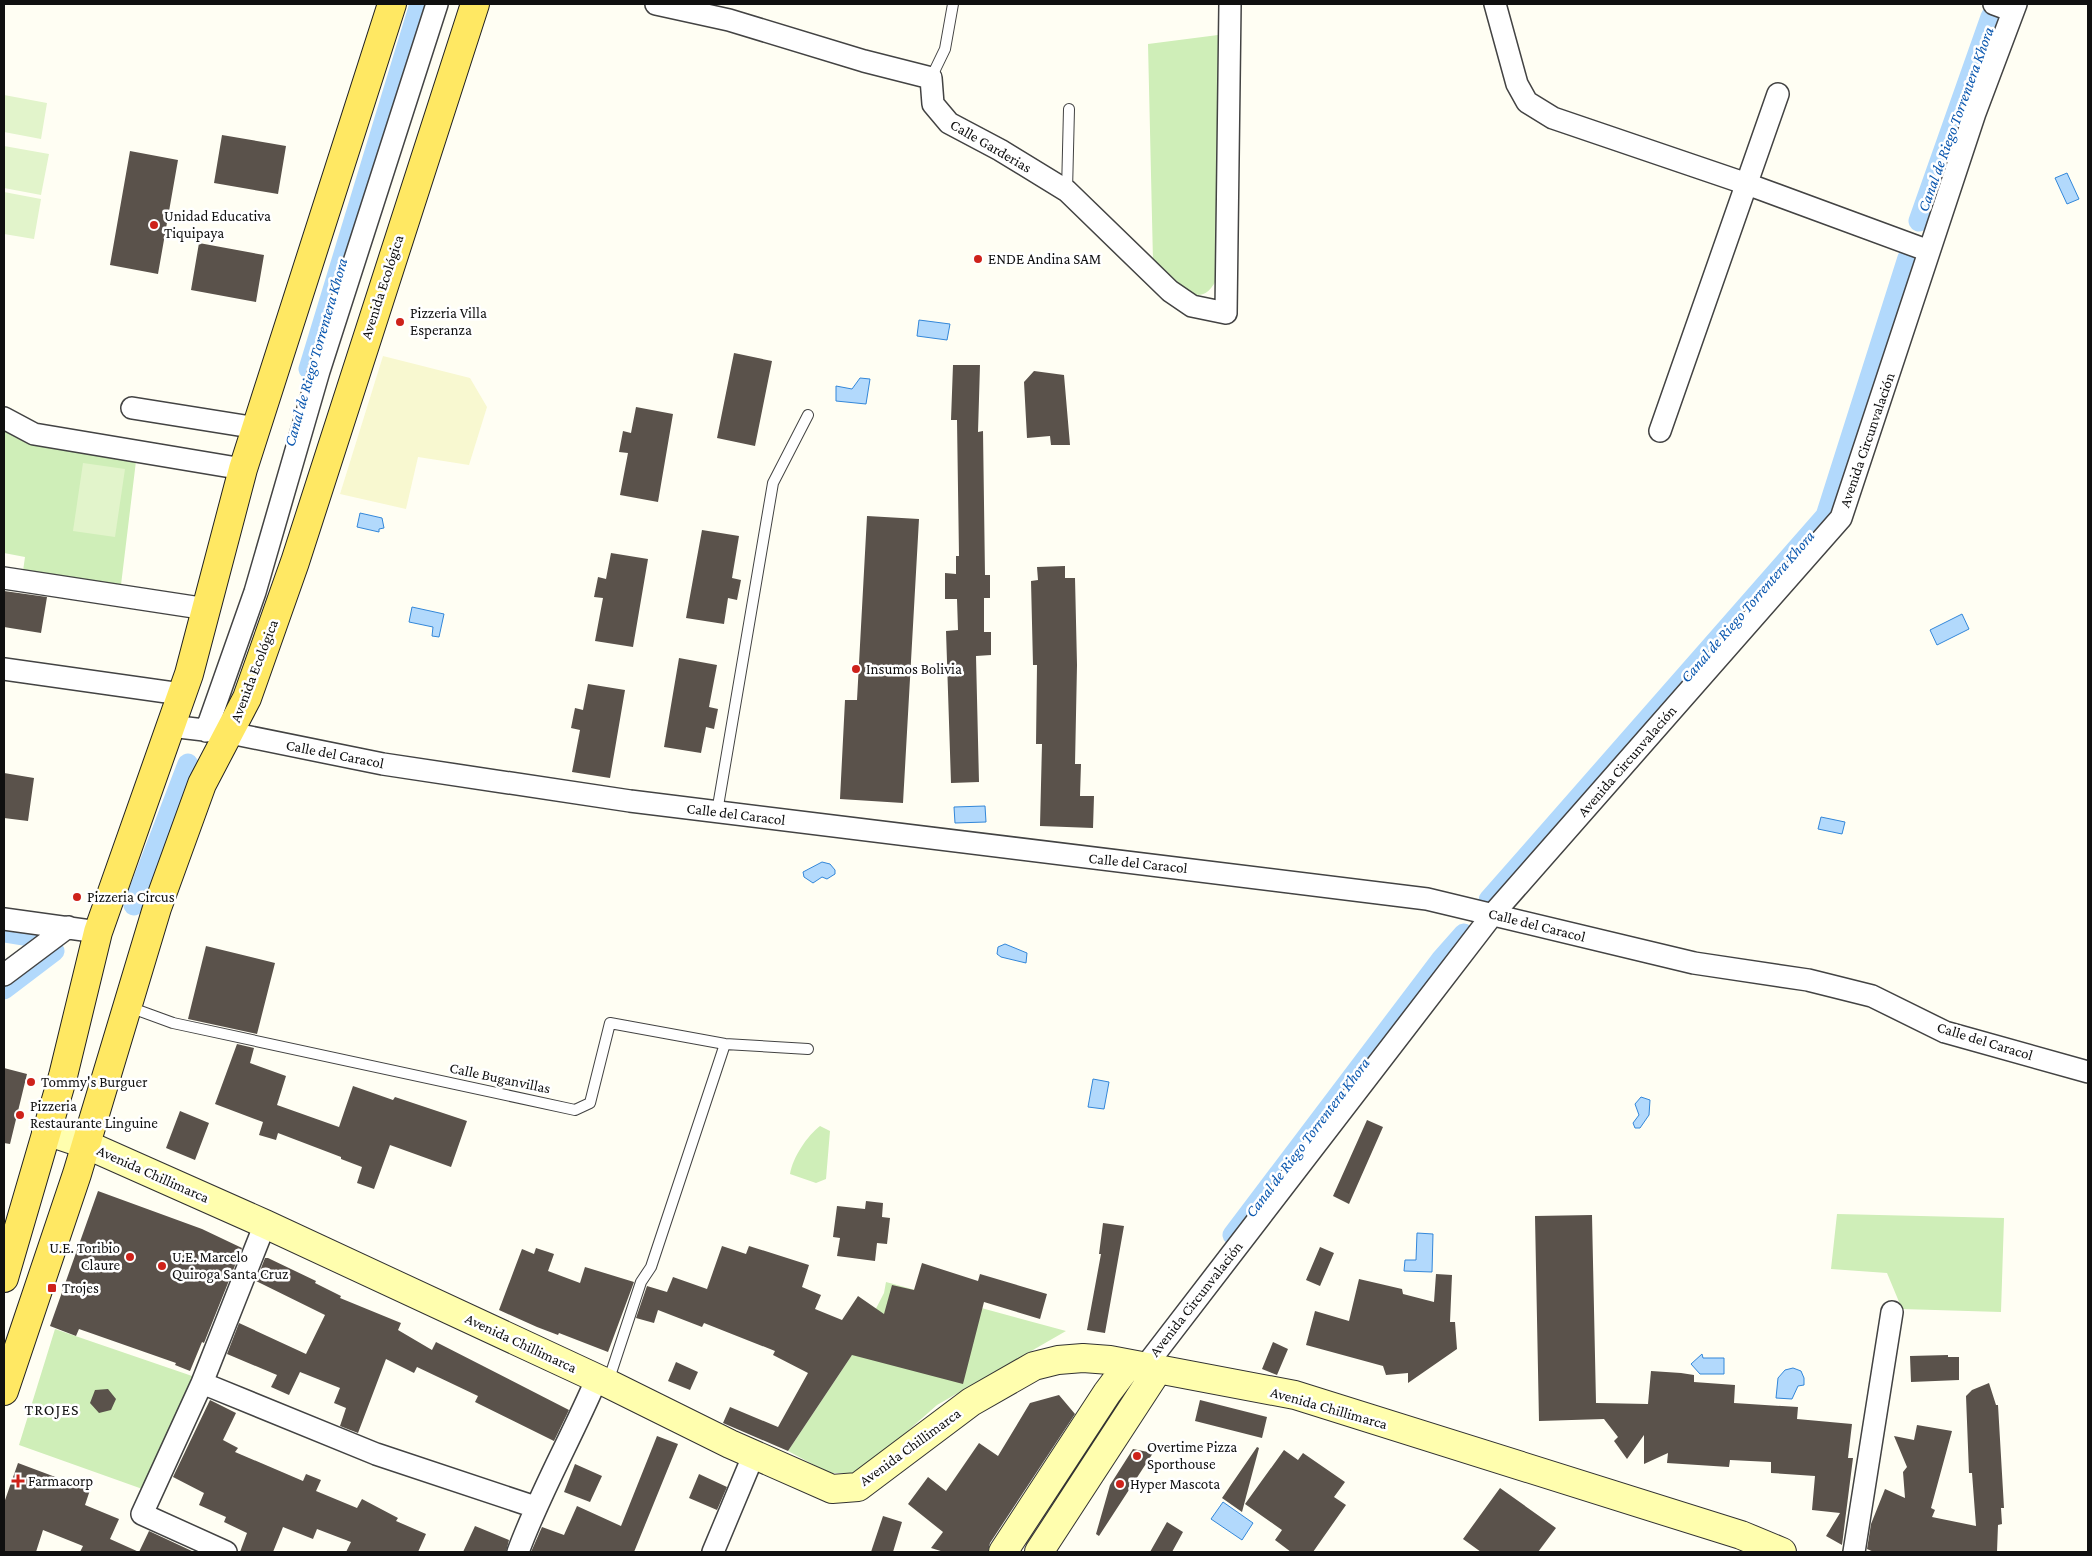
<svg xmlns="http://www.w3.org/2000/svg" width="2092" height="1556" font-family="'Crimson Pro',serif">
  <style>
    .farmland { fill: #f8f8d0 }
    .green { fill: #cfeeb8 }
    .pitch { fill: #e2f4cb }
    .water { fill: #b2d9fc; stroke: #3387d9 }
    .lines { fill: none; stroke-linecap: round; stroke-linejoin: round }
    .canal { stroke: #b2d9fc; stroke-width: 21 }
    .building { fill: #5a524b }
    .lane-casing { stroke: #434343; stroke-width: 12 }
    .street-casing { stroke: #434343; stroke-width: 24 }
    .secondary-casing { stroke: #323232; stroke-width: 30 }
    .primary-casing { stroke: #212121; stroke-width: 30 }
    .lane { stroke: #fff; stroke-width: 10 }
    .street { stroke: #fff; stroke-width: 21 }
    .secondary { stroke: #fffeae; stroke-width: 28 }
    .primary { stroke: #ffe863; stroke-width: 28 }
    .poi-dot { fill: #ce221a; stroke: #fff; stroke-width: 2 }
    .labels { text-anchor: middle; stroke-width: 5; stroke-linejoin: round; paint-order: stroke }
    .street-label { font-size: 15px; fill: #101010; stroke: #fff }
    .poi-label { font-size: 15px; fill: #101010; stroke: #fff; text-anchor: start }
    .water-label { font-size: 16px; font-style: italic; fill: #0c58af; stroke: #fff }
    .neighbourhood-label { font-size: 16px; letter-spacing: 1px; fill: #101010; stroke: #fff }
  </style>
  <rect width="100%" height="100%" fill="#fffef3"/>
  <path class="farmland" d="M383,356l87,22 17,29 -18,58 -51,-8 -12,52 -66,-15z"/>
  <path class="green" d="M1218,35v241c-17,42 -48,4 -65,-15l-5,-217z
    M4,431l24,13 108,17 -15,124 -98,-14 2,-14 -21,-4z
    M820,1126l10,5 -4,48 -10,4 -26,-9c3,-17 17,-38 30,-48z
    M1837,1214l167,4 -3,94 -99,-3 -15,-36 -56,-4z
    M886,1282l180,49 -129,74 -61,54 -23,14h-24l-41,-22 64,-96 32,-62z
    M55,1329l140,48 -47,114 -129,-46z"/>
  <path class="pitch" d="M4,95l43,8 -6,36 -37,-7z
    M4,146l45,8 -8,41 -37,-7z
    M4,192l37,7 -7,40 -30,-5z
    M83,463l42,6 -10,68 -42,-6z"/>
  <path class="water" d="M2067,173l12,26 -12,5 -12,-26z
    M919,320l31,4 -3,16 -30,-4z
    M860,378l10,1 -4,25 -30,-3v-15l16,3z
    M360,513l22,5 2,10 -5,1v3l-22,-5z
    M412,607l32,7 -5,23 -7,-1 1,-9 -24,-5z
    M1962,614l7,15 -32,16 -7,-15z
    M985,806l1,16 -31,1 -1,-16z
    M1821,817l24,5 -3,12 -24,-5z
    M822,862l8,2 5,6v4l-8,5 -5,-2 -9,6 -9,-6 -1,-5z
    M1005,944l22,9 -1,10 -25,-6 -4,-3 1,-7z
    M1093,1079l16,3 -5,27 -16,-2z
    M1641,1097l9,3 -1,15 -9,13h-5l-2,-5 6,-8 -4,-11z
    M1417,1233l16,1 -1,38 -28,-1 1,-11h11z
    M1702,1354l1,4h21v16h-24l-9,-10z
    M1793,1368l8,3 3,7v7l-6,1 -6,13 -16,-1 2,-20 7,-8z
    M1223,1502l30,21 -11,17 -31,-21z"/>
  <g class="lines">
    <path class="canal" d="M1919,221l72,-204
      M309,369l111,-365
      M1489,900l337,-384 82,-258
      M134,905l54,-141
      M4,932l31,5
      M4,989l50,-38
      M1233,1235l208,-275 23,-26"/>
  </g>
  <path class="building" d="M222,135l64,11 -8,48 -64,-11z
    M130,151l48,9 -20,114 -48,-9z
    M199,243l65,12 -8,47 -65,-12z
    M734,353l38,8 -17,85 -38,-8z
    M953,365h27l-2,67 5,-1 2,144h5v23h-6v34h7v23l-15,1 3,126 -28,1 -5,-152 12,-1 -1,-31h-12v-26l11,1v-18h3l-2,-136h-6z
    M1034,371l30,4 6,70h-19l-1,-9 -23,2 -3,-56z
    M636,407l37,7 -15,88 -38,-7 8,-42 -9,-1 4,-21 8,2z
    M867,516l52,3 -16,284 -63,-4 5,-99h12z
    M702,530l37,6 -7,42 9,2 -4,20 -9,-2 -4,26 -38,-6z
    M611,553l37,6 -15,88 -38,-6 8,-43 -9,-1 4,-20 8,2z
    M1065,566v12h10l2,87 -2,99h6l-1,32h14l-1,32 -53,-2 2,-82h-6l1,-79h-4l-2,-84 7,-1 -1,-13z
    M4,591l43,6 -6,36 -37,-6z
    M679,658l38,7 -8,42 9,2 -4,20 -8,-2 -5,26 -37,-6z
    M588,684l37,6 -15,88 -38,-6 8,-42 -9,-2 4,-20 8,2z
    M4,773l30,5 -6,43 -24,-3z
    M206,946l69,17 -18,71 -69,-15z
    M237,1044l17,4 -4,15 36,13 -9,29 62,22 14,-41 40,14 2,-3 72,24 -16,46 -61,-22 -16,44 -17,-6 5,-16 -21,-8v-2l-63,-24 -2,7 -17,-5 4,-13 -48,-18z
    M4,1068l23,6 -17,70 -6,-1z
    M180,1111l29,12 -14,37 -29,-12z
    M1367,1120l16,7 -34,77 -16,-8z
    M98,1191l104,38 40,19 -38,95 -2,-1 -12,29 -15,-6 1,-2 -97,-34 -3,7 -26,-10z
    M866,1201l17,2 -1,14 8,1 -3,26 -10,-1 -2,18 -38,-5 3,-18 -7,-1 4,-31 28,3z
    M1592,1215l4,188 52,1 3,-33 30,2 13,2v7l41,3 -1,18 64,4 -1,12 55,5 -4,34h5l-11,87 -16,-9 14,-23 -28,-3 3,-34 -44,-3v-11l-41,-2 -1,7 -62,-4 1,-10 -24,11v-29l-17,24 -13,-18 4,-4 -14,-18 -65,2 -4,-205z
    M1103,1223l21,3 -19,107 -18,-3 14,-76h-2z
    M722,1246l24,8 3,-8 60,19 -7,22 19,8 -6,14 27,11 16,-24 26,18 8,-29 22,5 8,-27 56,18 2,-7 67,20 -7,25 -56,-17 -21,82 -111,-29 -64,96 -65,-28 7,-16 48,20 30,-54 -35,-18 2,-4 -71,-28 -2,4 -44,-17 -4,13 -18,-5 11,-32 20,6 6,-15 34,12z
    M1320,1247l14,6 -14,33 -14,-6z
    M536,1248l18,6 -6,17 32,12 5,-16 49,15 -26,70 -49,-19 -1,2 -21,-8 -38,-17 23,-61 12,5z
    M265,1258h3l48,23 -1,2 26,13 -1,2 61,25 -3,7 34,20 4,-8 133,68 -15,31 -79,-39 3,-6 -61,-29 -3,6 -28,-14 -28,74 -18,-7 6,-18 -12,-5 6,-15 -40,-16 -11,23 -18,-8 6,-12 -50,-21 12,-31 67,31 19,-39 -69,-34z
    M1436,1274l16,1 -2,47h5l2,27 -49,34v-10l-22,2 -3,-9 -77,-21 9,-34 34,10 10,-42 43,10 1,5 31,8z
    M1273,1342l15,7 -11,26 -15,-6z
    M1948,1355v2h11v23l-48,2 -1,-26z
    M676,1362l22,10 -8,18 -22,-9z
    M1989,1383l7,22h2l6,103h-3l1,16 -4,1 -1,27h-123l-7,-3 4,-25 14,-35 20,9 -2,-26 4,-5 -13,-31 20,4 3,-15 35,6 -21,77 4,2 -3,7 44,9 -4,-53h-3l-3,-77 6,-6z
    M108,1389l8,10 -5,11 -12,3 -9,-10 5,-13z
    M1059,1395l16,19 -85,129 -2,9h-44l-13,-4 12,-16 -35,-28 20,-27 18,14 33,-48 19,13 32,-53z
    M210,1400l26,13 -13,27 15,8 -3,4 68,29 3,-7 15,6 -5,11 41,17 5,-9 36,19 -2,3 30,13 -8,18h-72l5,-10 -34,-13 -4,10 -30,-12 -10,25h-33l7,-19 -23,-11 2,-5 -27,-12 5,-12 -31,-16z
    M1200,1400l67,17 -5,21 -67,-17z
    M657,1436l21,8 -44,108h-103l11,-25 22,8 13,-29 44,20z
    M1257,1447l2,1 -17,64 -20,-14z
    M1133,1449l20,4 -54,83 -3,-2 14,-49z
    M1284,1450l14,10 5,-7 42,29 -11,15 12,8 -33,47h-22l-16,-12 7,-10 -37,-26z
    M18,1463l72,27 -5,15 34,14 -9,20 29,13 10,-21 45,21h-114l3,-6 -40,-16 -7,22h-32v-49z
    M575,1464l27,12 -12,26 -26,-10z
    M699,1474l28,13 -10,23 -28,-12z
    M1500,1488l56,40 -18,24h-57l-18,-13z
    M883,1516l19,6 -9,30h-22z
    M1167,1522l16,10 -11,20h-22z
    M475,1526l34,14 -3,12h-43z"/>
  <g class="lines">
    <g class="lane-casing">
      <path id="lane" d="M931,78l14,-29 8,-45
        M1067,191l2,-82
        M717,812l56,-329 35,-68
        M129,1007l44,16 402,87 15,-7 20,-80 115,21 83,5
        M608,1382l33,-100 10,-15 74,-223"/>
    </g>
    <g class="street-casing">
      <path id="street" d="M656,4l73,16 135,41 67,17 2,26 16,19 51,27 67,41 103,100 22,15 34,7 4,-309
        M1495,4l22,80 10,18 26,16 194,66 182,67
        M1994,4l19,7
        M132,408l125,20
        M4,418l30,16 209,35
        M1660,431l118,-337
        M4,578l203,31
        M4,669l177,25
        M170,726l60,7 153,31 247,37 797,98 267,64 114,17 64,16 73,36 143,40
        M206,731l49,-139 64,-221 118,-367
        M4,919l94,13
        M4,975l64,-48
        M1144,1368l349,-454 348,-396 134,-405 41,-109
        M202,1383l174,71 159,53
        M226,1552l-84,-38 60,-131 63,-159
        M518,1552c22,-60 54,-115 79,-174
        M713,1552l41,-98
        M1854,1552l38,-240"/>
    </g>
    <g class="secondary-casing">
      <path id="secondary" d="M46,1131l39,13 180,80 342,159 123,61 102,45 26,-2 113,-85 63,-36 24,-6 25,-2 27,2 185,35 446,140 41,17
        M1003,1552l104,-159 21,-28
        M1039,1552l118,-181"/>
    </g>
    <g class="primary-casing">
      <path id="primary" d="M4,1278l59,-202 35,-144 91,-258 54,-205 149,-465
        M4,1391l73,-217 80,-266 45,-124 45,-86 48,-136 180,-558"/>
    </g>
    <use href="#lane" class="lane"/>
    <use href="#street" class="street"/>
    <use href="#secondary" class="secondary"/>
    <use href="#primary" class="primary"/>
  </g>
  <g class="poi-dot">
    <circle cx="154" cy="225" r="5"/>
    <circle cx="978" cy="259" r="5"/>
    <circle cx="400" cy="322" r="5"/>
    <circle cx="856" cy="669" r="5"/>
    <circle cx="77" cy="897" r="5"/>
    <circle cx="31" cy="1082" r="5"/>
    <circle cx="20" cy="1115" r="5"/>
    <circle cx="130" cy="1257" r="5"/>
    <circle cx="162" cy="1266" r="5"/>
    <rect x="47" y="1283" width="10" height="10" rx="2.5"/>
    <circle cx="1137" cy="1456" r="5"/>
    <path d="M15.5 1473.5h5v5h5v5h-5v5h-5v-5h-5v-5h5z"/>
    <circle cx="1120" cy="1484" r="5"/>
  </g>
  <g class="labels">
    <g class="street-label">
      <text transform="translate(991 146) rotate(30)" y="5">Calle Garderias</text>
      <text transform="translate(382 287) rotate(-72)" y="5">Avenida Ecológica</text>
      <text transform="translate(1867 440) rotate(-71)" y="5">Avenida Circunvalación</text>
      <text transform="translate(254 671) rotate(-69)" y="5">Avenida Ecológica</text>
      <text transform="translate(335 754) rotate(11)" y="5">Calle del Caracol</text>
      <text transform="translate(1627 761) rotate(-49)" y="5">Avenida Circunvalación</text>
      <text transform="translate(736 814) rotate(7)" y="5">Calle del Caracol</text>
      <text transform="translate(1138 863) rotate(6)" y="5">Calle del Caracol</text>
      <text transform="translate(1537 925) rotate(14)" y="5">Calle del Caracol</text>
      <text transform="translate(1985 1041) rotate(17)" y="5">Calle del Caracol</text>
      <text transform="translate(500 1078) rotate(12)" y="5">Calle Buganvillas</text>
      <text transform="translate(153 1174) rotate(24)" y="5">Avenida Chillimarca</text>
      <text transform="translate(1196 1299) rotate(-52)" y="5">Avenida Circunvalación</text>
      <text transform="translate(521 1343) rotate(25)" y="5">Avenida Chillimarca</text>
      <text transform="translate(1329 1408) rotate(16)" y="5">Avenida Chillimarca</text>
      <text transform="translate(910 1447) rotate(-36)" y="5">Avenida Chillimarca</text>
    </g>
    <g class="poi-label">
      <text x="164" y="221">Unidad Educativa<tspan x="164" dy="17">Tiquipaya</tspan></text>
      <text x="988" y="264">ENDE Andina SAM</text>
      <text x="410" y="318">Pizzeria Villa<tspan x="410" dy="17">Esperanza</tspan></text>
      <text x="866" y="674">Insumos Bolivia</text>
      <text x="87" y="902">Pizzeria Circus</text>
      <text x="41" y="1087">Tommy's Burguer</text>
      <text x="30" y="1111">Pizzeria<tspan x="30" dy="17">Restaurante Linguine</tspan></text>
      <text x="120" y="1253" text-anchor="end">U.E. Toribio<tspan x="120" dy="17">Claure</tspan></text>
      <text x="172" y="1262">U.E. Marcelo<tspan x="172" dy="17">Quiroga Santa Cruz</tspan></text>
      <text x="62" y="1293">Trojes</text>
      <text x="1147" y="1452">Overtime Pizza<tspan x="1147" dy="17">Sporthouse</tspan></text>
      <text x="28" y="1486">Farmacorp</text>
      <text x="1130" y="1489">Hyper Mascota</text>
    </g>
    <g class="water-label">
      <text transform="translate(1955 119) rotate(-70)" y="6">Canal de Riego Torrentera Khora</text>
      <text transform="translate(315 352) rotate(-74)" y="6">Canal de Riego Torrentera Khora</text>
      <text transform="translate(1747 606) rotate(-49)" y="6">Canal de Riego Torrentera Khora</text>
      <text transform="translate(1307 1137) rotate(-53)" y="6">Canal de Riego Torrentera Khora</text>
    </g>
    <g class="neighbourhood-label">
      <text x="52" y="1415">TROJES</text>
    </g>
  </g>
  <rect width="2092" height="1556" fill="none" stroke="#101010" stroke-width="10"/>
</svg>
